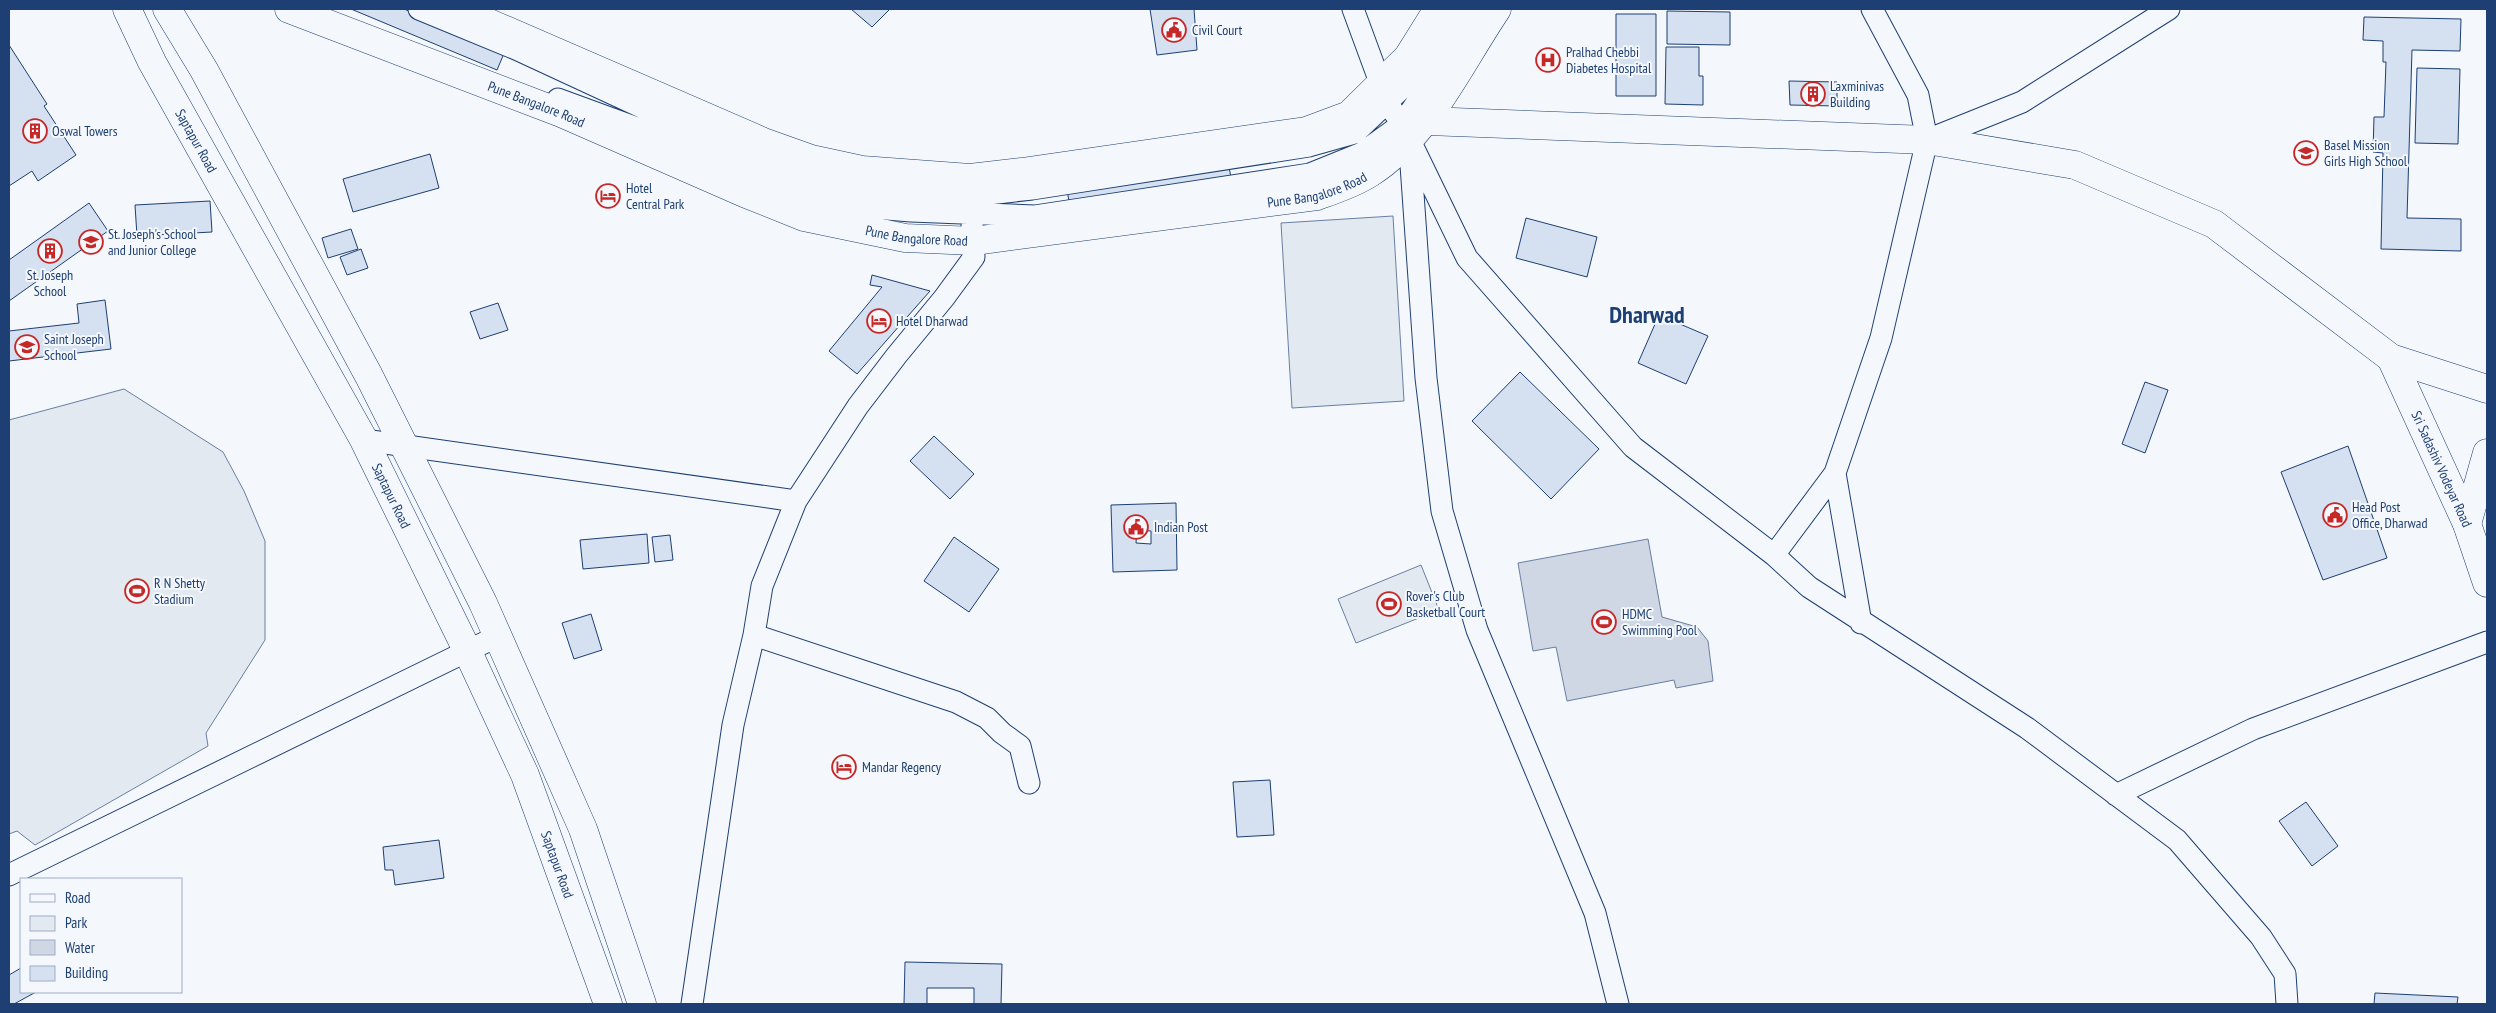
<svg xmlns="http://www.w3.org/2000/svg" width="2496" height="1013" font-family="'PT Sans Narrow',sans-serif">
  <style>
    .green { fill: #e3e9f0; stroke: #687fa3 }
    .water { fill: #cfd7e4; stroke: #687fa3 }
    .building { fill: #d5e0f0; stroke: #1d3f73; fill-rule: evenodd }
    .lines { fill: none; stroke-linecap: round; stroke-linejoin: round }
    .minor-casing { stroke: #1d3f73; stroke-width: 23 }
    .major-casing { stroke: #1d3f73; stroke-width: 29 }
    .minor { stroke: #f4f7fb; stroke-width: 21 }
    .major { stroke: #f4f7fb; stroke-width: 28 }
    .labels { text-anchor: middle; stroke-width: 4; stroke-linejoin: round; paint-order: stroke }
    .poi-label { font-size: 14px; fill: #1d3f73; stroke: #f4f7fb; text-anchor: start }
    .street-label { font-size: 14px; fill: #1d3f73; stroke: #f4f7fb }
    .town-label { font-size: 24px; font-weight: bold; fill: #1d3f73; stroke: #f4f7fb }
  </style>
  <rect width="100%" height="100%" fill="#f4f7fb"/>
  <path class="green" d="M1393,216l11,185 -112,7 -11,-185z
    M124,389l99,63 21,39 21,50v99l-59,93 2,13 -173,99 -18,-14 -8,3v-414z
    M1421,565l18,45 -83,33 -18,-44z"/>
  <path class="water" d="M1648,539l14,78 35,10 11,14 5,40 -37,7 -2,-8 -107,21 -11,-54 -23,4 -15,-88z"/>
  <path class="building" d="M351,9h53l101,42 -8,19z
    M851,9h39l-18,18z
    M1150,9h44l3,41 -40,5z
    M1667,11l63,1v33l-63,-1z
    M1616,14h40v82h-40z
    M2364,17l97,2 -1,32 -48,-1 -5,168 54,1v32l-80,-2 2,-96 -10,-1 1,-35h10l2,-55h-3v-21l-20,-1z
    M9,45l38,59 -3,2 32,49 -38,26 -6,-10 -23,15z
    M1666,47h33v29h4v29l-38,-1z
    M2417,68l43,1 -2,75 -43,-1z
    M1789,81l48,1v24l-47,-1z
    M430,154l9,34 -86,24 -10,-33z
    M1228,161l3,17 -161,29 -3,-17z
    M210,201l2,31 -75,4 -2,-31z
    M89,203l19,28 -99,70v-41z
    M1526,218l71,19 -10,40 -71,-19z
    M351,229l7,20 -30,9 -6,-20z
    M361,249l7,19 -21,7 -7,-18z
    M872,275l58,16 -73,83 -28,-23 53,-64 -12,-2z
    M105,300l6,49 -102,12v-30l70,-8 -2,-19z
    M498,303l10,27 -28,9 -10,-27z
    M1659,315l49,21 -22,48 -48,-21z
    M1520,372l79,77 -48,50 -79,-78z
    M2145,382l23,8 -23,63 -23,-9z
    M934,436l40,38 -24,25 -40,-38z
    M2348,446l39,112 -64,22 -42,-108z
    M1176,503l1,67 -64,2 -2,-67zM1137,530l14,1v13l-15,-1z
    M647,534l2,29 -66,6 -3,-29z
    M670,535l3,25 -18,2 -3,-25z
    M954,537l45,32 -30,43 -45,-31z
    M591,614l11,36 -28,9 -12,-36z
    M1270,780l4,55 -37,2 -4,-55z
    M2306,802l32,44 -26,20 -33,-45z
    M439,840l5,38 -49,7 -2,-15h-8l-2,-23z
    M905,962l97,2 -1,40h-27v-16h-47v16h-23z
    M21,968v24h15l-22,12h-5v-29z
    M2375,993l83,4 -1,7h-83z"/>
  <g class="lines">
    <g class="minor-casing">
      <path id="minor" d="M419,9l97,40 190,88 99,40 54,11 111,8 62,-7 277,-43 46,-13 62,-59 43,-65
        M1353,9l35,95 14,20 65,134 166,189 141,108 35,32 218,141 150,112 84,97 24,37 2,30
        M558,99l82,30 163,65 47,12 61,5 124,5 275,-42 52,-21 40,-29 79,-115
        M1927,140l95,-38 147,-93
        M1410,151l16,227 16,133 35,119 118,283 23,91
        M364,440l432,61
        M1774,555l61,-82
        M1861,623l-26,-150 46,-135 46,-198 -9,-45 -46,-86
        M754,635l202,67 31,16 15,15 18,13 9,37
        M2116,795l137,-66 234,-87
        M9,875l489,-239
        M692,1004l41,-279 21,-90 8,-49 34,-85 62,-95 39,-51 47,-57 30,-41 -2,-32"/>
    </g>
    <g class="major-casing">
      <g id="major">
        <path id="s1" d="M127,9l25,53 212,378 103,210 58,125 83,229"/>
        <path d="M167,9l37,61 165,306 114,227 100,226 59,175"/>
        <path id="s2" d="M289,9l272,104 183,80 60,24 101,21 69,3 343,-45c17,-6 38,-13 53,-23 58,-37 89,-108 127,-164"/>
        <path d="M457,9l309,134 45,16 51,11 108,8 52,-6 284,-41 43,-16 59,-58 30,-48"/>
        <path d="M1427,121l500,19 148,25 139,59 177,134 96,31"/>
        <path id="s3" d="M2391,358l76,166 20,59"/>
        <path d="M2467,524l20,-71"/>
      </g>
    </g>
    <use href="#minor" class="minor"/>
    <use href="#major" class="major"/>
  </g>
  <defs>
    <g id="civic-ring" transform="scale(1.25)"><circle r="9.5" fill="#f4f7fb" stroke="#c62828" stroke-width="1.5"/><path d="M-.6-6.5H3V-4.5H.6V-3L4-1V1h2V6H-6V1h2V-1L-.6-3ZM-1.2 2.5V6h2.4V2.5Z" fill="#c62828"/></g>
    <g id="hospital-ring" transform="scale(1.25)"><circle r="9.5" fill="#f4f7fb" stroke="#c62828" stroke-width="1.5"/><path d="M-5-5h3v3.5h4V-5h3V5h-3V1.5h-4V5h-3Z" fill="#c62828"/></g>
    <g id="building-ring" transform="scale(1.25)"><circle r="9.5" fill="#f4f7fb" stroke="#c62828" stroke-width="1.5"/><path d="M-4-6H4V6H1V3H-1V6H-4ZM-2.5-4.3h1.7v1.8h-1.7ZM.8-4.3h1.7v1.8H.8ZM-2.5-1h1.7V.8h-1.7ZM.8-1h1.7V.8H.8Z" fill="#c62828"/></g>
    <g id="school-ring" transform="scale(1.25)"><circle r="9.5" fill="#f4f7fb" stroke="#c62828" stroke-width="1.5"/><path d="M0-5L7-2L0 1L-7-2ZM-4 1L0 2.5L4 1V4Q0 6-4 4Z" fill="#c62828"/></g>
    <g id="hotel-ring" transform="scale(1.25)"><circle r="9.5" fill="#f4f7fb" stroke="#c62828" stroke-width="1.5"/><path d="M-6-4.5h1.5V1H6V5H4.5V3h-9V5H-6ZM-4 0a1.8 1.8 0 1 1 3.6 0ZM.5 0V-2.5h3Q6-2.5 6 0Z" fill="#c62828"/></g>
    <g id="stadium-ring" transform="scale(1.25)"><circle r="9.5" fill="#f4f7fb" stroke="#c62828" stroke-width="1.5"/><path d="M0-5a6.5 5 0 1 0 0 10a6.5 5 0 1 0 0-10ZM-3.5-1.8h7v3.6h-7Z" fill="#c62828"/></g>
  </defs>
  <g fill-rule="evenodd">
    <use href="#civic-ring" x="1174" y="30"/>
    <use href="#hospital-ring" x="1548" y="60"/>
    <use href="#building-ring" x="1813" y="94"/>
    <use href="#building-ring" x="35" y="131"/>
    <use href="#school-ring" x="2306" y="153"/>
    <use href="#hotel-ring" x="608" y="196"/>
    <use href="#school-ring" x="91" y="242"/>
    <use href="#building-ring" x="50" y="251"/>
    <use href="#hotel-ring" x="879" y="321"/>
    <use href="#school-ring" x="27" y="347"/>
    <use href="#civic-ring" x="2335" y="515"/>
    <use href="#civic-ring" x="1136" y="527"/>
    <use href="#stadium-ring" x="137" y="591"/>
    <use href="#stadium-ring" x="1389" y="604"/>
    <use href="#stadium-ring" x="1604" y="622"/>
    <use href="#hotel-ring" x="844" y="767"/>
  </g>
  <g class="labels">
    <g class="poi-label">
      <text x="1192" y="35">Civil Court</text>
      <text x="1566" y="57">Pralhad Chebbi<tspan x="1566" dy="16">Diabetes Hospital</tspan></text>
      <text x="1830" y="91">Laxminivas<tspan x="1830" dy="16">Building</tspan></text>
      <text x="52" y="136">Oswal Towers</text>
      <text x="2324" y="150">Basel Mission<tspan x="2324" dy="16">Girls High School</tspan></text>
      <text x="626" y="193">Hotel<tspan x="626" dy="16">Central Park</tspan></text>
      <text x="108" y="239">St. Joseph's School<tspan x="108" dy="16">and Junior College</tspan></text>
      <text x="50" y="280" text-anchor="middle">St. Joseph<tspan x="50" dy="16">School</tspan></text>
      <text x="896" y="326">Hotel Dharwad</text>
      <text x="44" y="344">Saint Joseph<tspan x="44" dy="16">School</tspan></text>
      <text x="2352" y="512">Head Post<tspan x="2352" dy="16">Office, Dharwad</tspan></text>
      <text x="1154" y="532">Indian Post</text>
      <text x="154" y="588">R N Shetty<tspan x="154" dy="16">Stadium</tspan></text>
      <text x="1406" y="601">Rover's Club<tspan x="1406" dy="16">Basketball Court</tspan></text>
      <text x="1622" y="619">HDMC<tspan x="1622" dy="16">Swimming Pool</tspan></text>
      <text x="862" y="772">Mandar Regency</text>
    </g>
    <g class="street-label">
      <text dy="5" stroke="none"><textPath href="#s2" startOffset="265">Pune Bangalore Road</textPath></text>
      <text dy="5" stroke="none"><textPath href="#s1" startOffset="149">Saptapur Road</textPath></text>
      <text dy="5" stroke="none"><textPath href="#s2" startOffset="1075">Pune Bangalore Road</textPath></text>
      <text dy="5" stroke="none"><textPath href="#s2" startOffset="670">Pune Bangalore Road</textPath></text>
      <text dy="5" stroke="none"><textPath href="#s3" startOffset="122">Sri Sadashiv Vodeyar Road</textPath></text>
      <text dy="5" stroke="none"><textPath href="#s1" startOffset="554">Saptapur Road</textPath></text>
      <text dy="5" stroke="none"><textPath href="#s1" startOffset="959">Saptapur Road</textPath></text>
    </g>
    <g class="town-label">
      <text x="1647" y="323">Dharwad</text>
    </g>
  </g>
  <rect width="2496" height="1013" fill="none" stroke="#1d3f73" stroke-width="20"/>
  <rect x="20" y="878" width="162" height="115" fill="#f4f7fb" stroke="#9eadc5"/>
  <rect x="30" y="894" width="25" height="8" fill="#f4f7fb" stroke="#9eadc5"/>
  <text x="65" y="903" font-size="15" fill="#1d3f73">Road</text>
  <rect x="30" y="916" width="25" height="15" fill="#e3e9f0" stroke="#9eadc5"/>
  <text x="65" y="928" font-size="15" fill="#1d3f73">Park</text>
  <rect x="30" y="940" width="25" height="15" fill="#cfd7e4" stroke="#9eadc5"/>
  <text x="65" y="953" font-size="15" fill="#1d3f73">Water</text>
  <rect x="30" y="966" width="25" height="15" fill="#d5e0f0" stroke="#9eadc5"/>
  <text x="65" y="978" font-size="15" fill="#1d3f73">Building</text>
</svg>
